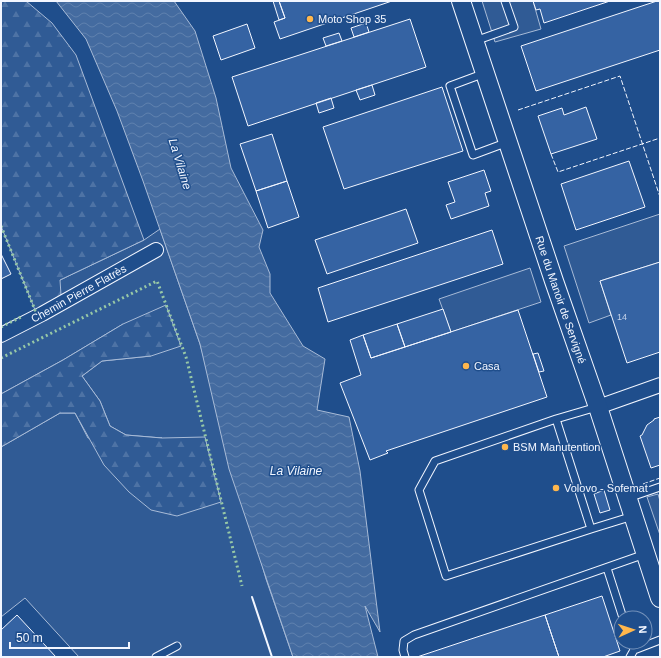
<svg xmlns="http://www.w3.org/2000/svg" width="661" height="658" font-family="Arial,sans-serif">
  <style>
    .built { fill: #305b95; stroke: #a8bbd7 }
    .forest { fill: url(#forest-firs); stroke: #a8bbd7 }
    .water { fill: url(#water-waves); stroke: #a8bbd7 }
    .building { fill: #3563a3; stroke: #f2f6ff }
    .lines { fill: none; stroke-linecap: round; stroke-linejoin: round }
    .service-casing { stroke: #f2f6ff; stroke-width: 9 }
    .minor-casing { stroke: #f2f6ff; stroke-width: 16 }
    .tertiary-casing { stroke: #f2f6ff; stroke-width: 20 }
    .service { stroke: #1f4e8c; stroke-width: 7 }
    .minor { stroke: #1f4e8c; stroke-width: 14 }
    .tertiary { stroke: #1f4e8c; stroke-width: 18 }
    .hedge { stroke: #97c8a6; stroke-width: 3; stroke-dasharray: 2 3; stroke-linecap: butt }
    .fence { stroke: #f2f6ff; stroke-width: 1; stroke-dasharray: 5 2; stroke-linecap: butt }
    .wall { stroke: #f2f6ff; stroke-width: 2 }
    .poi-dot { fill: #ffb74d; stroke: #1f4e8c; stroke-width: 1.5 }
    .labels { text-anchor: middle; stroke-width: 3; stroke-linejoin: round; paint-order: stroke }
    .number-label { font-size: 9px; fill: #c3d1e8 }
    .poi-label { font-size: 11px; fill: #f2f6ff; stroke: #1f4e8c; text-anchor: start }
    .street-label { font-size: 11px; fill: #f2f6ff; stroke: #1f4e8c }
    .water-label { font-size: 12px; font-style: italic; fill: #f2f6ff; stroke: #1f4e8c }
  </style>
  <defs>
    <pattern id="forest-firs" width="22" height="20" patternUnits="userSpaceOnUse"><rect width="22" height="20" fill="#305b95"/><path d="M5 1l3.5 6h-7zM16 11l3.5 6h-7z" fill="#4e73a5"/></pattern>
    <pattern id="water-waves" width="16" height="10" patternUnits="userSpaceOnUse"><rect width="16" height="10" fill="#446ba0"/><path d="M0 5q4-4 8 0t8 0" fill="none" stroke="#5f81ae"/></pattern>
  </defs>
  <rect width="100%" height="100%" fill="#1f4e8c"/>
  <path class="built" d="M482,1h51l8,28 -46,13z
    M660,214v48l-60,19 11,34 -22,8 -25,-77z
    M160,229l40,115 66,235 27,78h-214l-54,-59 -24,19v-170l59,-34h15l13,25h74l-36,-3 -16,-9 -10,-25 -18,-25 20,-15 49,-5 -28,-32 -60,36 -62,34v-67l34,-17 25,-30 84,-40z
    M530,268l11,34 -90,30 -12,-33z
    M658,494l2,7v34l-13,-38z"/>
  <path class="forest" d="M1,1h25l26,22 24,32 68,185 -84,40 1,15 -26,15 -34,-84z
    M166,305l15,41 -30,10 -49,5 -20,15 18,25 10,25 16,9 36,3 43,-1 16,65 -44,14 -26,-6 -22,-18 -25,-27 -29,-52h-15l-59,34v-53l62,-34 60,-36z"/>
  <path class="water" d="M56,1h118l21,30 21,67 15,70 32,62 -4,17 11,27v19l33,53 22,13 -8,51 32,7 11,54 20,161 -15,-26 13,51h-85l-64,-188 -29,-125 -57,-163 -26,-70 -31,-72z"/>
  <path class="building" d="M273,1h6l6,17 -6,2z
    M279,1h113l-112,38 -6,-17 11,-4z
    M533,1h77l-66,22 -4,-14 -4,1z
    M657,1h3v49l-124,41 -15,-45z
    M410,19l16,48 -178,59 -16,-49z
    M366,23l3,9 -15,5 -3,-9z
    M247,24l8,24 -34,12 -8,-24z
    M339,33l3,8 -16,5 -3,-8z
    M372,85l3,10 -15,5 -4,-10z
    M442,87l21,64 -119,38 -21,-62z
    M331,98l3,10 -15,5 -3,-10z
    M586,107l11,32 -46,15 -13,-38 24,-8 2,7z
    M272,134l15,47 -31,10 -16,-47z
    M629,161l16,46 -69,23 -15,-46z
    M484,170l7,21 -6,2 4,13 -38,13 -5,-14 9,-3 -7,-20z
    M287,181l12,36 -31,11 -12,-37z
    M406,209l12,34 -91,31 -12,-34z
    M492,230l11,34 -175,58 -10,-34z
    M1,254l10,20 -10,5z
    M660,262v90l-33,11 -27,-82z
    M443,309l8,23 -46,15 -8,-23z
    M518,310l29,87 -161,54 2,2 -18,7 -30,-77 21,-8 -11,-35 13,-5 8,23z
    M397,324l8,23 -34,11 -8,-23z
    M538,353l6,18 -5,1 -6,-18z
    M660,417v48l-9,3 -11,-32 2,-1 5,-10 7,-5v-1z
    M604,490l6,20 -10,3 -6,-19z
    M602,596l18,55 -17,6h-44l-14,-42z
    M17,615l39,42h-55v-27z
    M545,615l14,42h-142l63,-21z"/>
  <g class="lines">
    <g class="service-casing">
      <path id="service" d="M475,41l39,-14 -9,-26
        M485,73l-35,13 23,69 35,-13
        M597,407l-41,12 35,110 42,-13
        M556,419l-121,42 -16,29 27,86 145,-47
        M628,498l32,-11
        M607,568l16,50
        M631,642l3,8
        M156,657l21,-11
        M405,657l-2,-7 1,-9 10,-6 231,-81
        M630,657l4,-7 26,-10"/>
    </g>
    <g class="minor-casing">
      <g id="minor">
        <path id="s1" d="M1,335l41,-21 114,-64"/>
        <path d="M598,407l62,-22"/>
      </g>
    </g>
    <g class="tertiary-casing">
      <g id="tertiary">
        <path id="s2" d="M461,1l93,280 44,126 62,191"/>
      </g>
    </g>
    <use href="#service" class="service"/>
    <use href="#minor" class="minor"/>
    <use href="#tertiary" class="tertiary"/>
    <path class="hedge" d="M1,226l34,84 -3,2
      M1,327l22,-11
      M1,358l156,-77 29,76 56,229"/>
    <path class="fence" d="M518,110l102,-34 40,121
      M551,154l7,18 102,-34
      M643,484l17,-6"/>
    <path class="wall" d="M252,597l20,60"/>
  </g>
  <g class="poi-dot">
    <circle cx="310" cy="19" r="4"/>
    <circle cx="466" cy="366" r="4"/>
    <circle cx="505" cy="447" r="4"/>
    <circle cx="556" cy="488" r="4"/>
  </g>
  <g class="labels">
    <g class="number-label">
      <text x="622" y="320">14</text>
    </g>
    <g class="poi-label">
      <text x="318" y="23">Moto Shop 35</text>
      <text x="474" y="370">Casa</text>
      <text x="513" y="451">BSM Manutention</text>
      <text x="564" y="492">Volovo - Sofemat</text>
    </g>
    <g class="street-label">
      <text dy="4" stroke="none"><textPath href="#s1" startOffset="88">Chemin Pierre Flatrès</textPath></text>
      <text dy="4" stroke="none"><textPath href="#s2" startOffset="315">Rue du Manoir de Servigné</textPath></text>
    </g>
    <g class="water-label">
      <text transform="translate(180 164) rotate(73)" y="4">La Vilaine</text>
      <text x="296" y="475">La Vilaine</text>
    </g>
  </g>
  <rect width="661" height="658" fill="none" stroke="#f2f6ff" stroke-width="4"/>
  <g transform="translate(633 630) rotate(87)"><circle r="19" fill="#1f4e8c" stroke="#7391ba"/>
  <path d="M0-3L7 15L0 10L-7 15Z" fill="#ffb74d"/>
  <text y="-6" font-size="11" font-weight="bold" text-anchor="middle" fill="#f2f6ff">N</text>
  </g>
  <path d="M10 642v6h119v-6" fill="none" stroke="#f2f6ff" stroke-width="2"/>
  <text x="16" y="642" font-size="12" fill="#f2f6ff" stroke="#1f4e8c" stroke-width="3" paint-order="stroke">50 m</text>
</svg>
